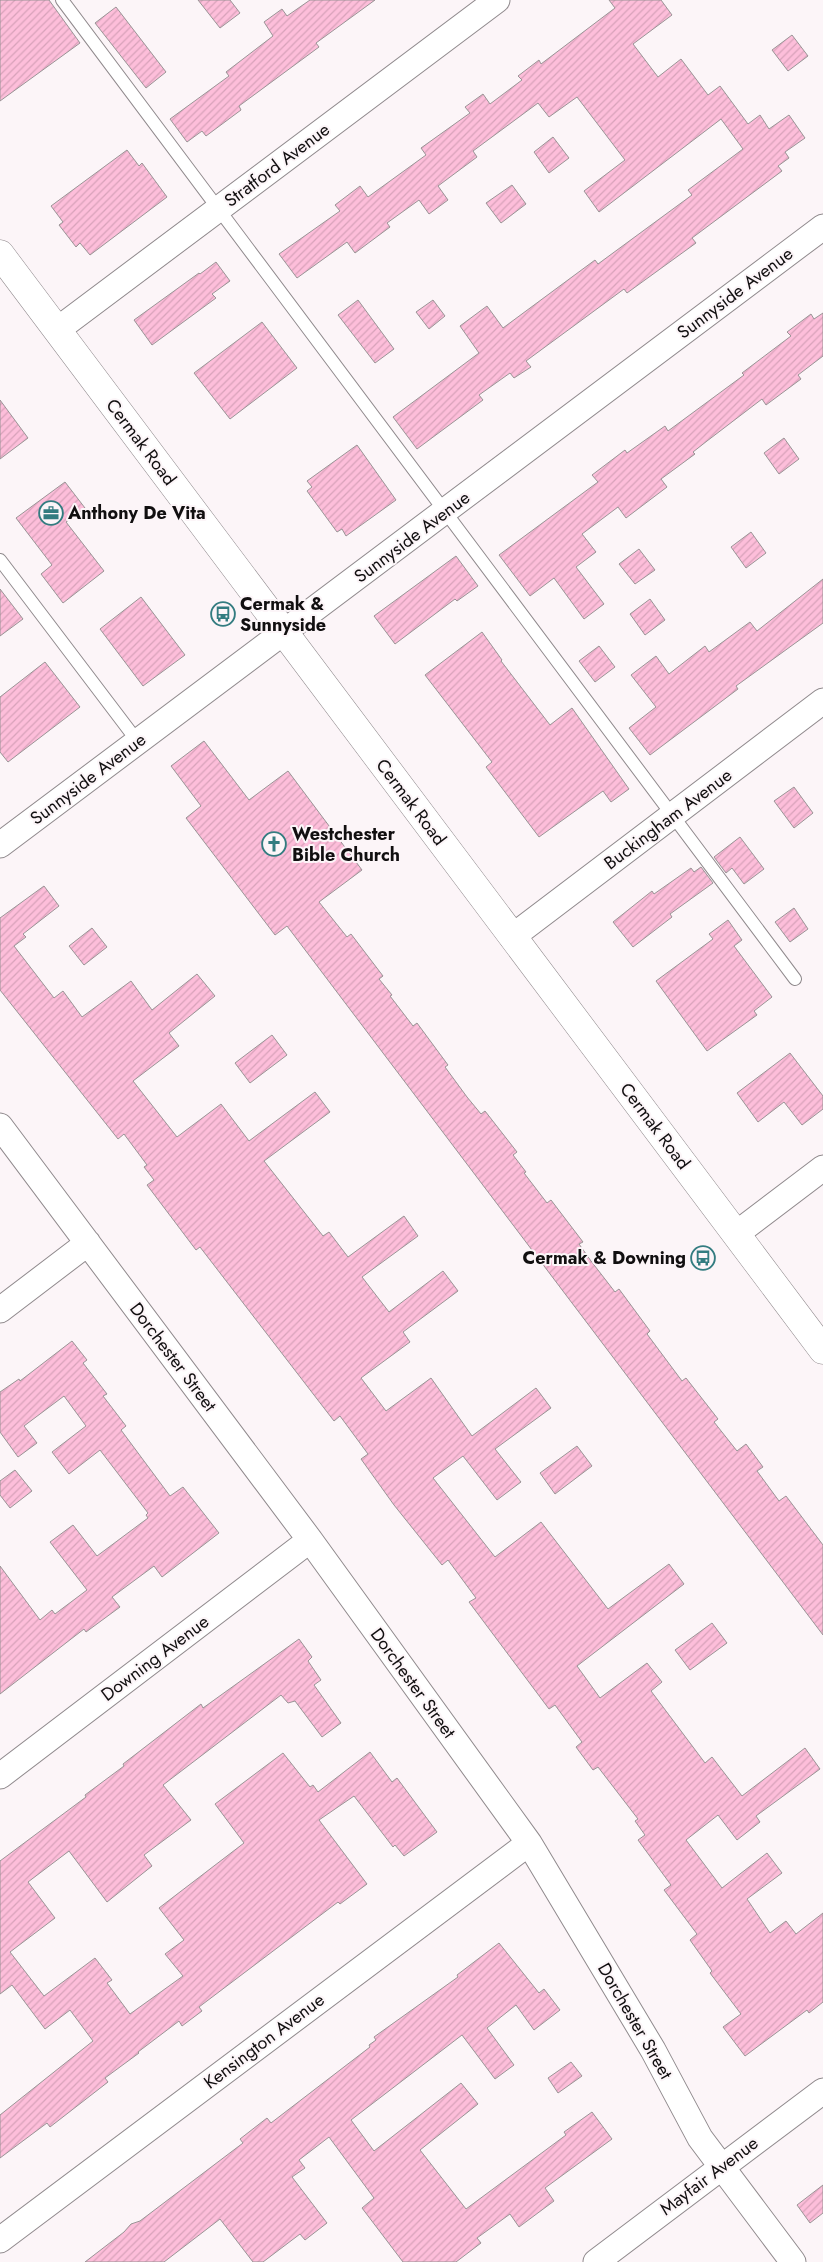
<svg xmlns="http://www.w3.org/2000/svg" width="823" height="2262" font-family="Jost,sans-serif">
  <style>
    .building { fill: url(#building-hatch); stroke: #9a9496 }
    .lines { fill: none; stroke-linecap: round; stroke-linejoin: round }
    .lane-casing { stroke: #908a8d; stroke-width: 14 }
    .street-casing { stroke: #908a8d; stroke-width: 27 }
    .primary-casing { stroke: #908a8d; stroke-width: 29 }
    .lane { stroke: #fff; stroke-width: 12 }
    .street { stroke: #fff; stroke-width: 25 }
    .primary { stroke: #fff; stroke-width: 28 }
    .labels { text-anchor: middle; stroke-width: 4; stroke-linejoin: round; paint-order: stroke }
    .street-label { font-size: 18px; fill: #110f10; stroke: #fcf5f8 }
    .poi-label { font-size: 18px; font-weight: bold; fill: #110f10; stroke: #fcf5f8; text-anchor: start }
  </style>
  <defs>
    <pattern id="building-hatch" width="6" height="6" patternUnits="userSpaceOnUse" patternTransform="scale(1.25)"><rect width="6" height="6" fill="#fdbeda"/><path d="M-1 1l2-2M0 6l6-6M5 7l2-2" fill="none" stroke="#d8a2ba"/></pattern>
  </defs>
  <rect width="100%" height="100%" fill="#fcf5f8"/>
  <path class="building" d="M0,0h49l31,43 -80,58z
    M198,0h32l10,13 -20,15z
    M310,0h65l-59,43 3,4 -80,59 2,4 -35,26 -4,-5 -15,11 -17,-23 59,-43 -3,-4 47,-36 -9,-14 18,-13 5,7z
    M609,0h52l11,15 -39,29 25,33 23,-18 27,36 12,-9 28,38 12,-9 9,14 20,-14 16,23 -20,14 4,6 -11,8 4,5 -90,67 4,5 -69,50 -3,-4 -98,72 5,6 -17,11 -4,-5 -31,22 4,5 -66,49 -24,-32 86,-64 -19,-27 27,-20 16,22 92,-68 3,4 94,-69 -4,-5 55,-41 -22,-30 -122,93 -15,-21 41,-31 -48,-63 -28,20 -11,-14 -65,48 4,6 -39,29 10,14 -19,14 -10,-14 -32,23 3,4 -35,26 -8,-11 -50,36 -18,-24 61,-43 -5,-6 25,-19 8,11 58,-42 -5,-7 49,-35 -5,-6 18,-13 7,10 32,-24 -4,-4 21,-16 2,4 74,-56z
    M116,7l50,65 -20,16 -51,-65z
    M792,35l16,21 -20,15 -16,-21z
    M553,137l16,21 -20,15 -15,-21z
    M127,150l12,16 3,-3 25,34 -77,58 -10,-12 -4,4 -17,-22 4,-3 -12,-16z
    M512,185l14,19 -25,19 -15,-20z
    M216,262l14,19 -18,13 4,4 -64,47 -18,-25 65,-47 1,1z
    M358,300l36,49 -19,14 -37,-48z
    M433,300l12,16 -16,13 -13,-17z
    M823,313v43l-25,19 3,4 -35,26 -4,-6 -55,42 -14,11 2,2 -34,25 6,8 -41,31 -8,-11 -36,27 14,18 -20,15 28,37 -20,15 -30,-41 -24,18 -31,-41 99,-73 -6,-7 33,-25 2,3 38,-27 3,5 76,-56 -2,-2 49,-37 -4,-4 24,-18 3,5z
    M262,322l35,46 -67,51 -36,-46z
    M0,400l28,38 -28,21z
    M784,438l15,21 -20,15 -15,-21z
    M357,445l39,55 -50,36 -4,-7 -5,3 -30,-41 5,-4 -5,-6z
    M65,482l20,26 -19,14 38,49 -41,32 -22,-29 11,-9 -36,-47z
    M751,532l15,21 -20,15 -15,-21z
    M639,549l16,21 -20,14 -16,-20z
    M456,556l22,30 -21,15 -2,-2 -60,45 -21,-28z
    M823,579v44l-87,63 2,3 -88,66 -21,-27 27,-21 -25,-32 25,-19 13,18 36,-28 4,6 41,-30 7,9z
    M0,589l23,30 -23,17z
    M141,597l44,58 -42,31 -43,-57z
    M650,599l15,21 -20,15 -15,-21z
    M482,632l20,28 -1,1 49,64 22,-17 57,81 -18,13 -8,-11 -64,46 -53,-70 6,-5 -67,-87z
    M599,646l16,21 -20,15 -16,-21z
    M45,662l35,45 -72,55 -8,-10v-55z
    M204,741l45,59 39,-29 74,99 -43,32 28,35 4,-3 32,42 -4,3 13,16 -2,1 23,30 4,-3 31,42 -3,2 22,30 14,17 4,-3 32,41 -4,3 13,17 -2,1 23,30 4,-3 32,42 -4,2 12,17 24,31 4,-3 31,42 -3,3 35,47 4,-3 32,41 -4,3 23,29 9,-7 17,23 -6,4 22,30 7,-5 37,49v90l-536,-709 -12,9 -89,-117 15,-12 -30,-40z
    M794,787l19,26 -19,15 -20,-27z
    M740,837l24,32 -20,15 -12,-16 -6,5 -12,-16z
    M701,867l12,16 -43,31 2,3 -39,30 -20,-25 39,-31 2,3 37,-26 3,4z
    M44,886l15,20 -36,28 3,3 -12,9 40,52 9,-7 19,26 49,-36 21,29 45,-36 18,22 -46,37 10,13 -46,35 44,56 44,-33 28,37 66,-49 15,20 -66,49 59,75 6,-4 19,25 56,-41 14,20 -56,41 27,35 54,-41 15,20 -55,41 7,10 -49,36 25,33 45,-33 41,58 64,-48 15,20 -56,41 26,33 -24,18 -34,-44 -30,22 62,79 46,-35 67,87 61,-45 15,20 -107,82 23,32 47,-35 15,19 -11,9 54,72 7,-6 30,39 63,-48 15,21 -64,47 4,6 -23,18 -19,-25 -32,25 36,48 45,-35 15,20 -35,26 23,34 16,-12 10,13 27,-21v89l-14,11 -2,-3 -62,46 -22,-29 18,-13 -31,-41 2,-2 -22,-31 7,-6 -33,-44 7,-5 -33,-45 7,-5 -10,-14 3,-2 -40,-52 -5,3 -17,-23 6,-5 -27,-37 -6,4 -80,-107 7,-4 -28,-38 -6,5 -48,-60 -33,-46 7,-5 -28,-38 -6,5 -134,-174 -4,3 -49,-65 7,-5 -10,-13 3,-2 -23,-31 -6,5 -118,-149v-72z
    M794,908l14,21 -18,13 -15,-20z
    M728,920l14,20 -8,6 38,51 -18,14 3,4 -50,36 -51,-70 57,-42 -4,-5z
    M92,928l15,19 -23,18 -15,-19z
    M272,1035l15,20 -37,28 -15,-20z
    M790,1053l33,43v13l-21,16 -18,-23 -26,20 -21,-29z
    M72,1341l15,19 -4,3 24,31 -4,2 23,30 -5,4 49,66 13,-9 36,46 -57,44 -8,-11 -42,31 8,10 -34,25 -2,-3 -84,65v-128l40,54 12,-10 3,4 32,-24 -37,-48 23,-17 24,31 51,-38 -2,-3 2,-2 -48,-63 -31,24 -17,-22 34,-26 -22,-30 -40,30 13,17 -19,14 -18,-25v-40l19,-13 1,2z
    M577,1446l15,20 -37,28 -15,-21z
    M15,1470l17,21 -22,17 -10,-13v-14z
    M712,1623l15,20 -37,27 -15,-20z
    M299,1639l13,18 -4,4 13,19 -7,5 27,38 -19,14 -27,-36 -7,2 -7,-8 -118,90 28,35 -47,35 8,11 -45,36 -38,-51 -41,31 27,36 -45,34 34,44 51,-38 17,22 -5,3 23,31 53,-38 -18,-22 19,-14 -25,-32 85,-65 -29,-39 68,-51 27,34 3,-2 5,7 52,-40 22,30 5,-4 40,54 -33,24 -9,-11 -2,2 -39,-51 -35,24 48,64 -27,20 -2,-2 -139,105 3,4 -20,15 -3,-5 -41,31 1,1 -34,25 3,4 -58,45 -3,-4 -47,35v-43l93,-74 -23,-31 -25,19 -33,-44 -12,9v-133l86,-64 -1,-2 39,-29 -1,-2 78,-60 2,4z
    M499,1943l40,50 5,-4 16,21 -26,20 -18,-25 -29,23 27,37 -19,14 -33,-44 -111,85 23,31 87,-68 17,21 -58,46 46,59 100,-74 -2,-3 28,-20 20,27 -67,49 9,13 -35,26 -9,-13 -33,24 4,5 -25,19h-53l-41,-54 12,-10 -45,-61 -30,23 6,8 -13,9 35,46 -22,17 -5,-6 -37,28h-10l-33,-43 -56,43h-79l39,-30 7,-8 9,-3 103,-78 -3,-4 27,-21 4,5 99,-76 -1,-2 7,-5 -2,-3 84,-60 -1,-2z
    M571,2062l11,14 -24,17 -10,-15z
    M823,2185v28l-13,10 -13,-18z"/>
  <g class="lines">
    <g class="lane-casing">
      <path id="lane" d="M62,0l733,979
        M0,560l138,182"/>
    </g>
    <g class="street-casing">
      <path id="street" d="M57,330l440,-330
        M0,845l823,-618
        M512,937l311,-236
        M0,1126l310,414 219,303 124,207 47,88 93,124
        M736,1234l87,-66
        M0,1310l88,-67
        M0,1776l310,-236
        M0,2240l529,-397
        M596,2262l227,-171"/>
    </g>
    <g class="primary-casing">
      <path id="primary" d="M0,254l823,1096"/>
    </g>
    <use href="#lane" class="lane"/>
    <use href="#street" class="street"/>
    <use href="#primary" class="primary"/>
  </g>
  <defs>
    <g id="office-ring" transform="scale(1.25)"><circle r="9.5" fill="#fcf5f8" stroke="#337c80" stroke-width="1.5"/><path d="M-6-3h4V-5.5h4V-3h4V5H-6ZM-1-4.5V-3h2v-1.5ZM-6 0V1H6V0Z" fill="#337c80"/></g>
    <g id="bus-ring" transform="scale(1.25)"><circle r="9.5" fill="#fcf5f8" stroke="#337c80" stroke-width="1.5"/><path d="M-5-6H5V4H4V6H2V4H-2V6H-4V4H-5ZM-3.5-4V0h7V-4ZM-3.5 1.2v1.5H-2V1.2ZM2 1.2v1.5H3.5V1.2Z" fill="#337c80"/></g>
    <g id="church-ring" transform="scale(1.25)"><circle r="9.5" fill="#fcf5f8" stroke="#337c80" stroke-width="1.5"/><path d="M-1.2-6h2.4v3.5h3.3v2.4h-3.3V6h-2.4V-.1h-3.3v-2.4h3.3Z" fill="#337c80"/></g>
  </defs>
  <g fill-rule="evenodd">
    <use href="#office-ring" x="51" y="513"/>
    <use href="#bus-ring" x="223" y="614"/>
    <use href="#church-ring" x="274" y="844"/>
    <use href="#bus-ring" x="703" y="1258"/>
  </g>
  <g class="labels">
    <g class="street-label">
      <text transform="translate(277 165) rotate(-37)" y="6">Stratford Avenue</text>
      <text transform="translate(735 293) rotate(-37)" y="6">Sunnyside Avenue</text>
      <text transform="translate(141 442) rotate(53)" y="6">Cermak Road</text>
      <text transform="translate(412 537) rotate(-37)" y="6">Sunnyside Avenue</text>
      <text transform="translate(88 779) rotate(-37)" y="6">Sunnyside Avenue</text>
      <text transform="translate(411 802) rotate(53)" y="6">Cermak Road</text>
      <text transform="translate(668 819) rotate(-37)" y="6">Buckingham Avenue</text>
      <text transform="translate(655 1126) rotate(53)" y="6">Cermak Road</text>
      <text transform="translate(173 1357) rotate(53)" y="6">Dorchester Street</text>
      <text transform="translate(155 1658) rotate(-37)" y="6">Downing Avenue</text>
      <text transform="translate(413 1683) rotate(54)" y="6">Dorchester Street</text>
      <text transform="translate(635 2021) rotate(60)" y="6">Dorchester Street</text>
      <text transform="translate(264 2041) rotate(-37)" y="6">Kensington Avenue</text>
      <text transform="translate(709 2176) rotate(-37)" y="6">Mayfair Avenue</text>
    </g>
    <g class="poi-label">
      <text x="68" y="519">Anthony De Vita</text>
      <text x="240" y="610">Cermak &amp;<tspan x="240" dy="21">Sunnyside</tspan></text>
      <text x="292" y="840">Westchester<tspan x="292" dy="21">Bible Church</tspan></text>
      <text x="686" y="1264" text-anchor="end">Cermak &amp; Downing</text>
    </g>
  </g>
</svg>
